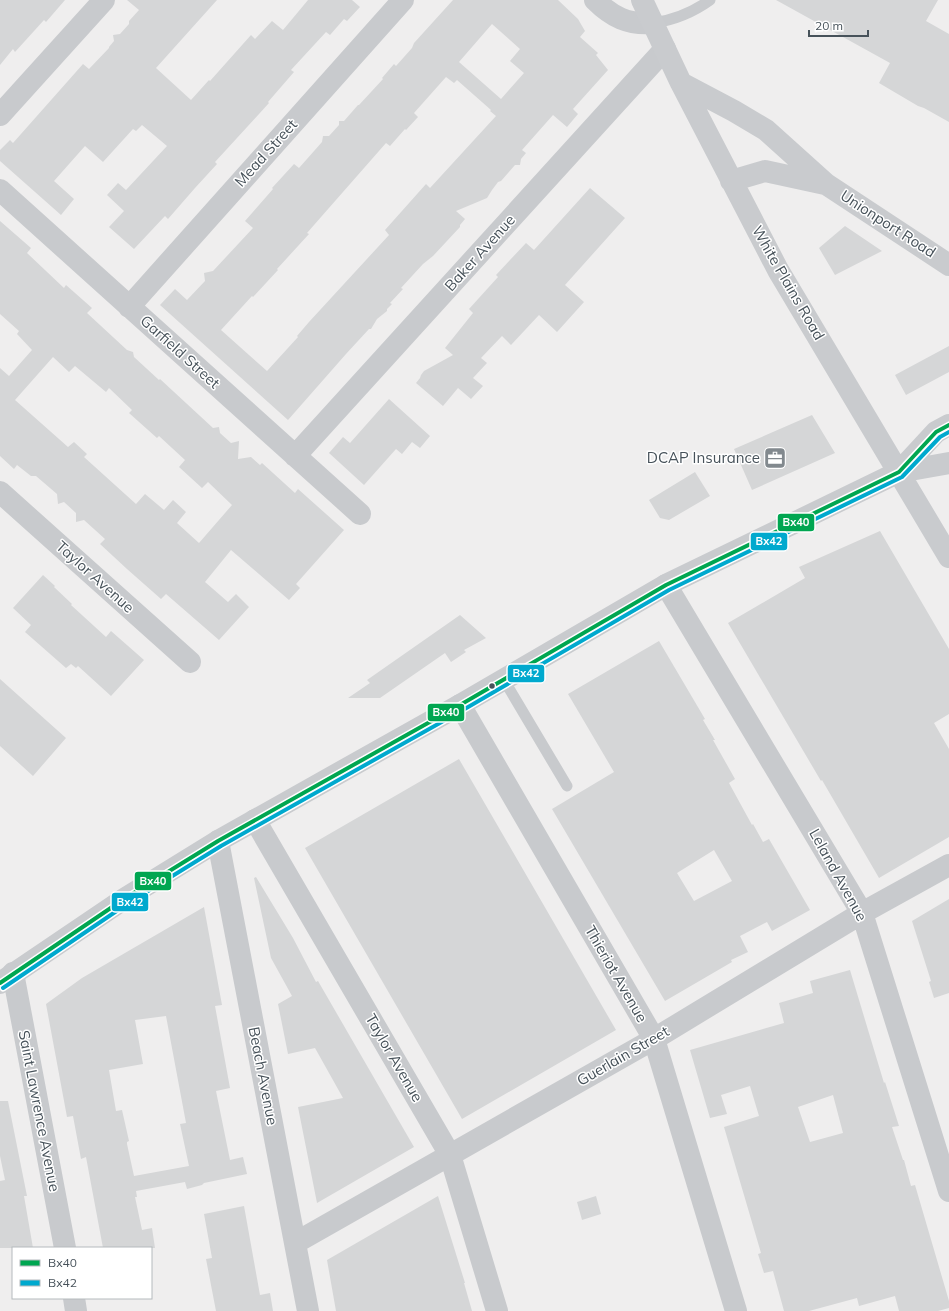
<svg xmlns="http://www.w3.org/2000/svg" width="949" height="1311" font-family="Mulish,sans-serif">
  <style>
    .building { fill: #d5d6d7; fill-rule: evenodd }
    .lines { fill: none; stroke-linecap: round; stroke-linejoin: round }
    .lane { stroke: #c8cacd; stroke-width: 11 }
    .street { stroke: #c8cacd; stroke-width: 22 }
    .secondary { stroke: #c9cbce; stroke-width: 22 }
    .bus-1-casing { stroke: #fff; stroke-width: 7 }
    .bus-2-casing { stroke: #fff; stroke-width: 7 }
    .bus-1 { stroke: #00a651; stroke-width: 4 }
    .bus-2 { stroke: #00a9ce; stroke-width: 4 }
    .bus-dot { fill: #47525a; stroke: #fff; stroke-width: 1.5 }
    .labels { text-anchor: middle; stroke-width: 3; stroke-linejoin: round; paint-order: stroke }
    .street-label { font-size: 15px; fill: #47525a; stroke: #fff }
    .poi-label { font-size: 15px; fill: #47525a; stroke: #fff; text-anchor: end }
    .line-badge { stroke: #fff; stroke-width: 1.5 }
    .badge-label { font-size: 11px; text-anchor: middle; font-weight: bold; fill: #fff }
  </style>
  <rect width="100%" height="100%" fill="#efeeee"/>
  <path class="building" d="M0,0h65l-19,22 -2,-2 -29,32 -2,-3 -13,16z
    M127,0h90l-61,68 35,32 18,-20 1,1 41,-46 4,4 17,-18 11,9 25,-30h44l8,7 -13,14 -3,-2 -14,16 -4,-3 -35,38 3,2 -26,30 1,1 -54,59 2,2 -22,24 -27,31 -3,-3 -31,33 -25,-22 15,-16 -17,-16 11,-12 8,7 41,-44 -25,-21 -6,6 -3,-2 -30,33 -18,-16 -31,35 20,18 -13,16 -61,-54v-11l10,-10 3,3 70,-79 6,5 20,-21v-1l5,-6 -1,-6 7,-1 9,-10v-3l10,-11z
    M453,0h105l20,19 7,12 -5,6 18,16 -2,2 12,15 -35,39 5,5 -11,13 -14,-12 -31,35 4,3 -5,6 -1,6h-5l-14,16 -3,1 -6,8 -5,8 -31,13 9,8 -5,6v2l-27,29 -10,8 -22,24 2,1 -13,14 2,1 -5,5v2l-10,8 -6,10h-2l-23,25 -58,66 -128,-115 15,-16 12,11 18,-19 -1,-8 9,-2 40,-43 -8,-7 28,-32 -1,-1 22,-24 5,4 23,-26 1,-6h6l10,-11v-4h5l14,-16h1l24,-26 -1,-1 12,-14 2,2 16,-18 2,-5zM492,24l28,25 -10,12 14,12 -23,26 -42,-37zM446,77l8,6 3,-3 34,30 -1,1 6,5 -66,72 -4,-4 -41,46 4,5 -80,87 -12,14 1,1 -31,34 -46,-41 31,-34 1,1 25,-27 -1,-1 32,-35 -2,-1 79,-90 4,3 15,-17 1,1 12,-13 -4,-4z
    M776,0h162l-12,21 23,13v88l-25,-14 -6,-2 -39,-23 11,-20z
    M590,188l35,30 -60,67 19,17 -27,30 -18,-17 -28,30 -9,-9 -21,22 6,5 -14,15 10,8 -12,13 -13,-11 -15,18 -27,-23 4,-5 1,-3 3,-4 29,-16 -8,-7 28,-35 -4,-4 29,-32 -2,-2 14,-15 16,-17 8,7z
    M0,221l31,27 -4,5 37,35 2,-3 26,23 -5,5 40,37 6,2 1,5 25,23 1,-1 53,49 6,-1 1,6 11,10 8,-2 -1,18 13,-2 9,8 2,-2 33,30 3,-4 46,41 -48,54 4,4 -11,12 -58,-50 -26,32 23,20 8,-8 13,13 -30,33 -53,-46 -5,5 -34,-30 -27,-25 5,-5 -21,-19 -8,2v-9l-12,-11 -6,2 -1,-10 -21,-18h-5l-14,-11 -3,4 -14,-13v-88l9,8 23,-26 -15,-16 2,-3 -19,-17zM53,357l16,15 6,-6 31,26 3,-4 23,22 -3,3 28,25 2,-2 26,24 -6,7 23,21 6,-6 24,23 -33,38 -22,-20 9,-11 -13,-12 -9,10 -19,-16 -9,10 -52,-47 3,-3 -13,-12 -6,5 -53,-47z
    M845,226l37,25 -47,24 -16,-27z
    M949,346v26l-43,23 -11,-20z
    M389,399l41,37 -10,12 -8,-6 -10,12 -6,-5 -32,36 -35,-32 14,-16 7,6z
    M812,415l23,38 -83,37 -18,-41z
    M695,472l15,24 -41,24 -9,-2 -11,-18z
    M880,531l69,118v65l-15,9 15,26v88l-70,41 -57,-98 -1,1 -93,-158 77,-45 -6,-11z
    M43,575l12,11 -1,1 18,17 -1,1 35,32 5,-6 33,29 -33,36 -33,-30 -2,2 -5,-4 -5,4 -41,-36 6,-7 -18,-17z
    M460,615l26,23 -22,12 2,2 -15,10 -6,-9 -65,45h-32l22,-15 -3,-3z
    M659,641l46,78 -2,1 12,20h-2l22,39 -6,4 23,42 1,-1 10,18 6,-3 41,71 -38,21 -5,-9 -27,14 8,16 -17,8 1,2 -67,39 -113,-192 62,-37 -46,-78zM714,850l18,31 -38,20 -17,-28z
    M0,679l66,59 -33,38 -33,-30z
    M459,759l157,271 -154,89 -157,-271z
    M256,877l37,61 23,44 2,-1 96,166 -97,56 -19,-96 45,-9 -28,-50 -27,6 -10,-50 14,-8 -21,-38 -17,-80z
    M949,899v94l-15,5 -5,-16 2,-1 -19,-60z
    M204,907l18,98 -7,1 15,82 -14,3 14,69 13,-3 4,17 -43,9 -2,2 -15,4 -2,-7 -49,9 1,6h-2l7,33 10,-2 3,20h-52l-17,-91 -5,2 -8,-43 -6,1 -21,-113 36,-26zM166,1016l20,107 -6,1 9,42 -55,10 -7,-32v-2l2,-1 -7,-31 -6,1 -7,-41 34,-6 -8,-44z
    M850,970l34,113 1,-1 14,44 -7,1 11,33h1l7,26 4,-1 34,116v7l-11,3h-39l-4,-15 -36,10 -2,-8 -48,13h-25l-11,-40 -9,2 -6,-19 3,-1 -37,-126 35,-11 -9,-30 -29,9 6,19 -17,4 -20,-68 94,-27 -5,-20 34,-10 -3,-12zM833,1095l10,38 -33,9 -12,-35z
    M0,1101h8l19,95h-3l9,52h-33v-67l5,-1 -5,-24z
    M438,1196l27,87h-1l8,28h-136l-9,-51z
    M596,1196l5,18 -19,6 -5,-18z
    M244,1206l16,89 10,-2 3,18h-57l-10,-52 6,-1 -8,-44z"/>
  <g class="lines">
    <path class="lane" d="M653,23c22,-3 39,-10 57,-23
      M504,680l63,106"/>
    <path class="street" d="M595,0c17,17 33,25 58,23
      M0,115l104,-115
      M0,190l360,324
      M129,307l274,-307
      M295,456l370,-407
      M0,492l190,170
      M666,585l196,328 87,278
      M460,705l194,334 82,272
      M255,820l195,335 47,156
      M218,841l90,470
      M13,973l52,275
      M295,1243l359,-204 208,-126 87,-48
      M74,1298l2,13"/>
    <path class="secondary" d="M642,0l39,83 97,187 171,287
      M681,83l53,28 32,19 60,54 123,81
      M731,181l34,-10 60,13
      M899,472l37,-40 13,-7
      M0,983l124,-84 94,-58 242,-136 206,-120 233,-113 50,-9"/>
    <g class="bus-1-casing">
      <path id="bus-1" d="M0,983l124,-84 94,-58 242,-136 206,-120 233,-113 37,-40 13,-7"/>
    </g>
    <g class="bus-2-casing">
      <path id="bus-2" d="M3,988l124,-84 94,-58 242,-136 206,-120 233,-113 38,-40 9,-5"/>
    </g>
    <use href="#bus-1" class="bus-1"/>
    <use href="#bus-2" class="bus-2"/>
  </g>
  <defs>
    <g id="office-square" transform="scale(1.15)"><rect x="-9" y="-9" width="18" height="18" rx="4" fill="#82898e" stroke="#fff"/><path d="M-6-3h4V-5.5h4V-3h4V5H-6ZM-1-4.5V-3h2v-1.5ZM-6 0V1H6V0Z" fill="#fff"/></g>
  </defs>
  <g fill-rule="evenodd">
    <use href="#office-square" x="775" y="458"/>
  </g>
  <circle class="bus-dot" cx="492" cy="686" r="3.5"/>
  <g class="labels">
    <g class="street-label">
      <text transform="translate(266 153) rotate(-48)" y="5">Mead Street</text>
      <text transform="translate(888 224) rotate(33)" y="5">Unionport Road</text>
      <text transform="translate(480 253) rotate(-48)" y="5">Baker Avenue</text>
      <text transform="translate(788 283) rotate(60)" y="5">White Plains Road</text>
      <text transform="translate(180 352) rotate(42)" y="5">Garfield Street</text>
      <text transform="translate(95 577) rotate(42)" y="5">Taylor Avenue</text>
      <text transform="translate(838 875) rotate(61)" y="5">Leland Avenue</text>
      <text transform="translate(616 974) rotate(60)" y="5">Thieriot Avenue</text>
      <text transform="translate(623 1056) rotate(-30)" y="5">Guerlain Street</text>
      <text transform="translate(394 1058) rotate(60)" y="5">Taylor Avenue</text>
      <text transform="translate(263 1076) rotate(79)" y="5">Beach Avenue</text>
      <text transform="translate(39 1111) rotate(79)" y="5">Saint Lawrence Avenue</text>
    </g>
    <g class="poi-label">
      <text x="760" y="463">DCAP Insurance</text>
    </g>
  </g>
  <g class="line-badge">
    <rect x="777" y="513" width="38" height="19" rx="4" fill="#00a651"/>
    <rect x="750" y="532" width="38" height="19" rx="4" fill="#00a9ce"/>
    <rect x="507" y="664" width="38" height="19" rx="4" fill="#00a9ce"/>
    <rect x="427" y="703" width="38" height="19" rx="4" fill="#00a651"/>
    <rect x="134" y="871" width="38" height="20" rx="4" fill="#00a651"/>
    <rect x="111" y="892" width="38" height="20" rx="4" fill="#00a9ce"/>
  </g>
  <g class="badge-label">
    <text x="796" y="526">Bx40</text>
    <text x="769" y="545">Bx42</text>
    <text x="526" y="677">Bx42</text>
    <text x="446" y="716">Bx40</text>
    <text x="153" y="885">Bx40</text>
    <text x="130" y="906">Bx42</text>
  </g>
  <rect x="12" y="1247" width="140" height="52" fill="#ffffff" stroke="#b5babd"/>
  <rect x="20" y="1260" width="20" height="6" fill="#00a651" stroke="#b5babd"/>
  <text x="48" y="1267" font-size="12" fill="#47525a">Bx40</text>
  <rect x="20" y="1280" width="20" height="6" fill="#00a9ce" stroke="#b5babd"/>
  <text x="48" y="1287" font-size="12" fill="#47525a">Bx42</text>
  <path d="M809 30v6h59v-6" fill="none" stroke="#47525a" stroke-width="2"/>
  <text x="815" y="30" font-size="12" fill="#47525a" stroke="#ffffff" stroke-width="3" paint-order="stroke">20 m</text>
</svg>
